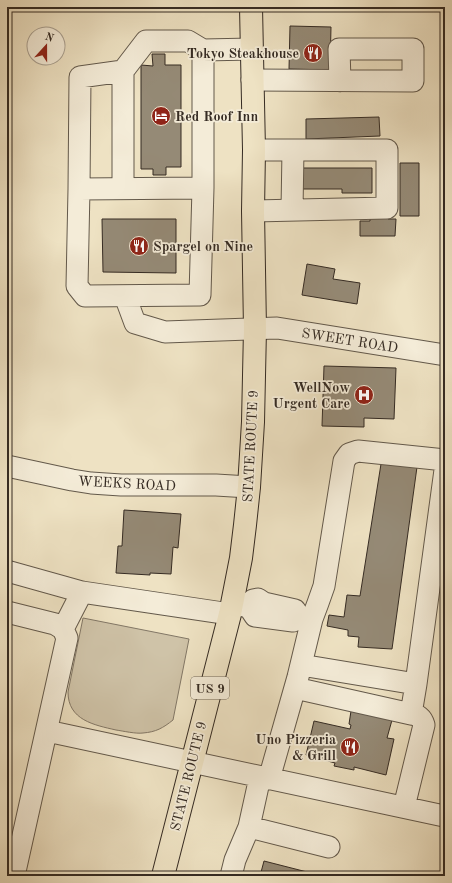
<svg xmlns="http://www.w3.org/2000/svg" width="452" height="883" font-family="'Old Standard TT',serif">
  <style>
    .green { fill: #cfc3a8; stroke: #827766 }
    .building { fill: #958a76; stroke: #352b23 }
    .lines { fill: none; stroke-linecap: round; stroke-linejoin: round }
    .minor-casing { stroke: #63594b; stroke-width: 23 }
    .major-casing { stroke: #352b23; stroke-width: 24 }
    .minor { stroke: #f4ecd8; stroke-width: 21 }
    .major { stroke: #eee2c3; stroke-width: 22 }
    .labels { text-anchor: middle; stroke-width: 3.5; stroke-linejoin: round; paint-order: stroke }
    .shield { fill: #f4ecd8; stroke: #6e6559; stroke-width: 1 }
    .shield-label { font-size: 13px; font-weight: bold; fill: #352b23 }
    .poi-label { font-size: 14px; font-weight: bold; fill: #352b23; stroke: #f4ecd8; text-anchor: end }
    .street-label { font-size: 14px; fill: #352b23; stroke: #f4ecd8 }
  </style>
  <rect width="100%" height="100%" fill="#eee2c3"/>
  <filter id="stains"><feTurbulence type="fractalNoise" baseFrequency=".005" numOctaves="4"/><feColorMatrix values="0 0 0 0 .2 0 0 0 0 .09 0 0 0 0 .02 0 0 0 .5 -.17"/></filter>
  <radialGradient id="worn" r=".72"><stop offset=".6" stop-color="#630" stop-opacity="0"/><stop offset="1" stop-color="#630" stop-opacity=".3"/></radialGradient>
  <path class="green" d="M83,618l106,21 -16,81c-10,8 -17,12 -30,13 -7,1 -20,-2 -27,-3 -22,-5 -48,-10 -48,-38z"/>
  <path class="building" d="M290,26l41,1 -1,43 -41,-1z
    M152,54h13v11h16v102h-15v8h-13v-6h-12v-104l12,1z
    M379,117l1,19 -74,3v-20z
    M400,163h19v53h-19z
    M302,168h70v25h-30v-4h-40z
    M370,214h16l2,5h8l-1,17h-35v-15h10z
    M102,219h74v54l-73,-1z
    M307,264l28,5 -2,10 27,4 -3,21 -55,-9z
    M324,366l72,2 -2,51 -30,-1v9l-42,-1z
    M381,464l36,3 -25,182 -34,-2 1,-10 -11,-1v-6l-21,-4 2,-11 15,2 3,-22 13,1z
    M124,510l57,4 -3,34 -5,-1 -2,27 -21,-1v2l-34,-2 2,-27h4z
    M351,711l41,9 -5,18 7,1 -8,36 -32,-8v3l-20,-4 1,-3 -29,-8 8,-34 36,8 1,-4 -2,-1z
    M264,861l47,12 -1,3h-50z"/>
  <g class="lines">
    <g class="minor-casing">
      <path id="minor" d="M203,50v138l-3,107 -115,1 -8,-10 2,-97 1,-112 43,-6 23,-30h42l15,9 49,-1
        M123,71v117
        M252,80l161,1v-32h-74l1,32
        M79,189l124,-1
        M292,210l1,-60
        M253,211l134,-3v-58h-133
        M125,296l10,27 30,9 112,-4 168,27
        M7,466l65,14 19,3 30,2h95l33,2
        M7,571l75,21 148,22
        M232,604l17,3 6,9 38,5 7,-3 -5,-8 -31,-7 -6,-4 -5,1 -4,7
        M7,612l48,12 8,5 4,9 -53,238
        M63,629l19,-37
        M301,665l115,19 29,-214
        M295,688l116,26 5,-30
        M47,731l397,85
        M260,777l-11,50 80,20
        M269,779l29,-102 14,-58 6,-16 6,-17 20,-125 5,-7 9,-3 87,9
        M404,807l20,-82c-2,-7 -5,-10 -13,-11
        M231,876l4,-16 14,-33"/>
    </g>
    <g class="major-casing">
      <path id="major" d="M163,876l67,-262 11,-56 4,-33 4,-38 4,-65 2,-93 -2,-118 1,-61 -3,-143"/>
    </g>
    <use href="#minor" class="minor"/>
    <use href="#major" class="major"/>
  </g>
  <defs>
    <g id="restaurant-disc" transform="scale(1)"><circle r="9.5" fill="#8f2418" stroke="#f4ecd8"/><path d="M-5-6h1v4h1v-4h1v4h1v-4h1v5L-1.5 .5V6h-2V.5L-5-1ZM5-6V6H3V1.5H1.5Q1.5-4 5-6Z" fill="#fff"/></g>
    <g id="hotel-disc" transform="scale(1)"><circle r="9.5" fill="#8f2418" stroke="#f4ecd8"/><path d="M-6-4.5h1.5V1H6V5H4.5V3h-9V5H-6ZM-4 0a1.8 1.8 0 1 1 3.6 0ZM.5 0V-2.5h3Q6-2.5 6 0Z" fill="#fff"/></g>
    <g id="hospital-disc" transform="scale(1)"><circle r="9.5" fill="#8f2418" stroke="#f4ecd8"/><path d="M-5-5h3v3.5h4V-5h3V5h-3V1.5h-4V5h-3Z" fill="#fff"/></g>
  </defs>
  <g fill-rule="evenodd">
    <use href="#restaurant-disc" x="313" y="53"/>
    <use href="#hotel-disc" x="161" y="116"/>
    <use href="#restaurant-disc" x="139" y="246"/>
    <use href="#hospital-disc" x="364" y="395"/>
    <use href="#restaurant-disc" x="350" y="747"/>
  </g>
  <g class="labels">
    <rect class="shield" x="191" y="677" width="38" height="22" rx="3"/>
    <g class="shield-label">
      <text x="210" y="693">US 9</text>
    </g>
    <g class="poi-label">
      <text x="299" y="58">Tokyo Steakhouse</text>
      <text x="175" y="121" text-anchor="start">Red Roof Inn</text>
      <text x="153" y="251" text-anchor="start">Spargel on Nine</text>
      <text x="350" y="392">WellNow<tspan x="350" dy="16">Urgent Care</tspan></text>
      <text x="336" y="744">Uno Pizzeria<tspan x="336" dy="16">&amp; Grill</tspan></text>
    </g>
    <g class="street-label">
      <text transform="translate(350 340) rotate(9)" y="5">SWEET ROAD</text>
      <text transform="translate(250 446) rotate(-87)" y="5">STATE ROUTE 9</text>
      <text transform="translate(127 483) rotate(3)" y="5">WEEKS ROAD</text>
      <text transform="translate(188 776) rotate(-76)" y="5">STATE ROUTE 9</text>
    </g>
  </g>
  <rect width="452" height="883" fill="none" stroke="#eee2c3" stroke-width="24"/>
  <rect x="8" y="8" width="436" height="867" fill="none" stroke="#352b23" stroke-width="2"/>
  <rect x="12" y="12" width="428" height="859" fill="none" stroke="#352b23"/>
  <g transform="translate(46 46) rotate(21)"><circle r="19" fill="#f4ecd8" stroke="#a89f90"/>
  <path d="M0-3L7 15L0 10L-7 15Z" fill="#8f2418"/>
  <text y="-6" font-size="11" font-weight="bold" text-anchor="middle" fill="#352b23">N</text>
  </g>
  <rect width="100%" height="100%" filter="url(#stains)"/>
  <rect width="100%" height="100%" fill="url(#worn)"/>
</svg>
